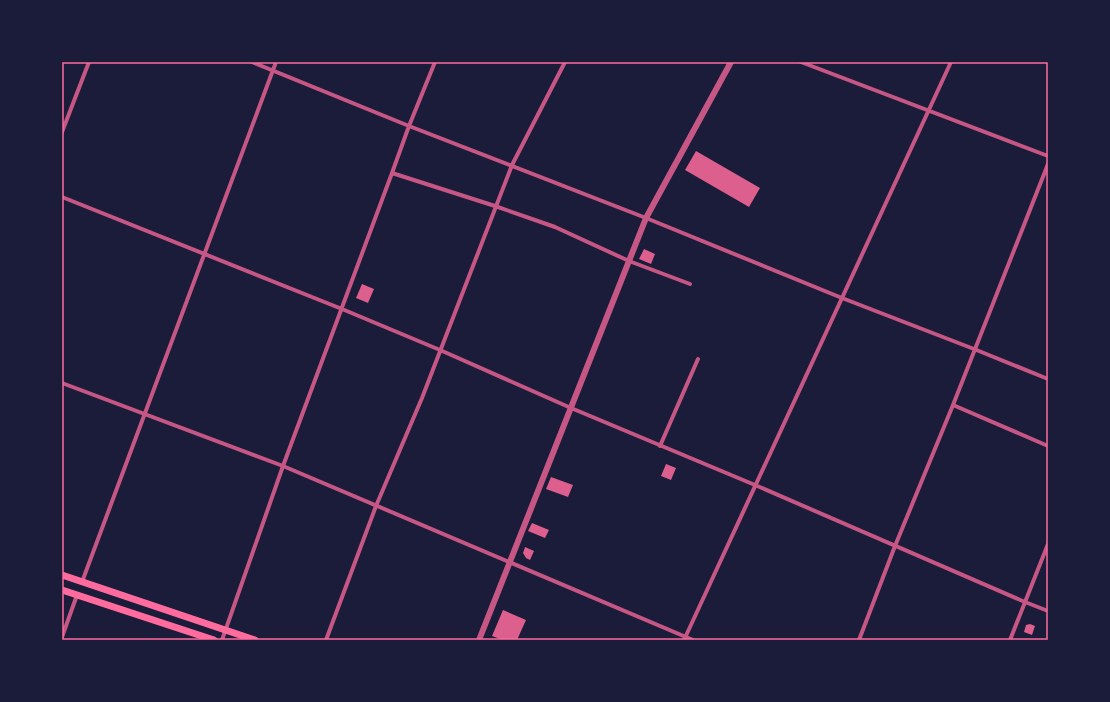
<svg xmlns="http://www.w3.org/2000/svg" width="1110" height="702" font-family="'DejaVu Sans',sans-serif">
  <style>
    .building { fill: #dd5f8e }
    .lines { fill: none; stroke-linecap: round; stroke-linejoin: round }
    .minor { stroke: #c65784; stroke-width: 4 }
    .tertiary { stroke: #c65784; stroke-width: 6 }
    .secondary { stroke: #ff6b9d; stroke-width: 7 }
    .neatline { fill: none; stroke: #ff6b9d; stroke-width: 1.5 }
  </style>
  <rect width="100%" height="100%" fill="#1b1b3a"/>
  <path class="building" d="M696,151l64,37 -11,19 -64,-37z
    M644,249l11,5 -4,10 -12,-5z
    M362,284l12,5 -6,14 -12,-5z
    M666,464l10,4 -5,12 -10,-4z
    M551,477l22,8 -5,12 -22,-8z
    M532,523l17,7 -4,8 -17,-7z
    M525,547l9,4 -4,9 -4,-2 -3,-5z
    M503,610l23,10 -9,20h-14l-11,-4z
    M1030,624l5,2 -3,9 -8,-3 2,-7z"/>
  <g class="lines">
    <path class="minor" d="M252,62l157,64 237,92 196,80 132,51 74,30
      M801,62l247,94
      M62,132l27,-70
      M392,173l103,33 60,21 74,34 61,23
      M62,197l280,112 98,41 131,58 184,77 270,117 23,9
      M62,383l221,83 410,174
      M953,405l95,41
      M660,446l38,-87
      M82,582l194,-520
      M62,637l15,-42
      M222,640l61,-174 109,-293 17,-47 26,-64
      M326,640l50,-134 46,-108 90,-233 53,-103
      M684,640l267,-578
      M859,640l36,-94 58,-141 95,-241
      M1010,640l38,-96"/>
    <path class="tertiary" d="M479,640l167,-422 85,-156"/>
    <path class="secondary" d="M62,575l193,65
      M62,590l152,50"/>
  </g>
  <rect width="1110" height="702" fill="none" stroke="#1b1b3a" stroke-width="126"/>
  <rect x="63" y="63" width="984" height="576" class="neatline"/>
</svg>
